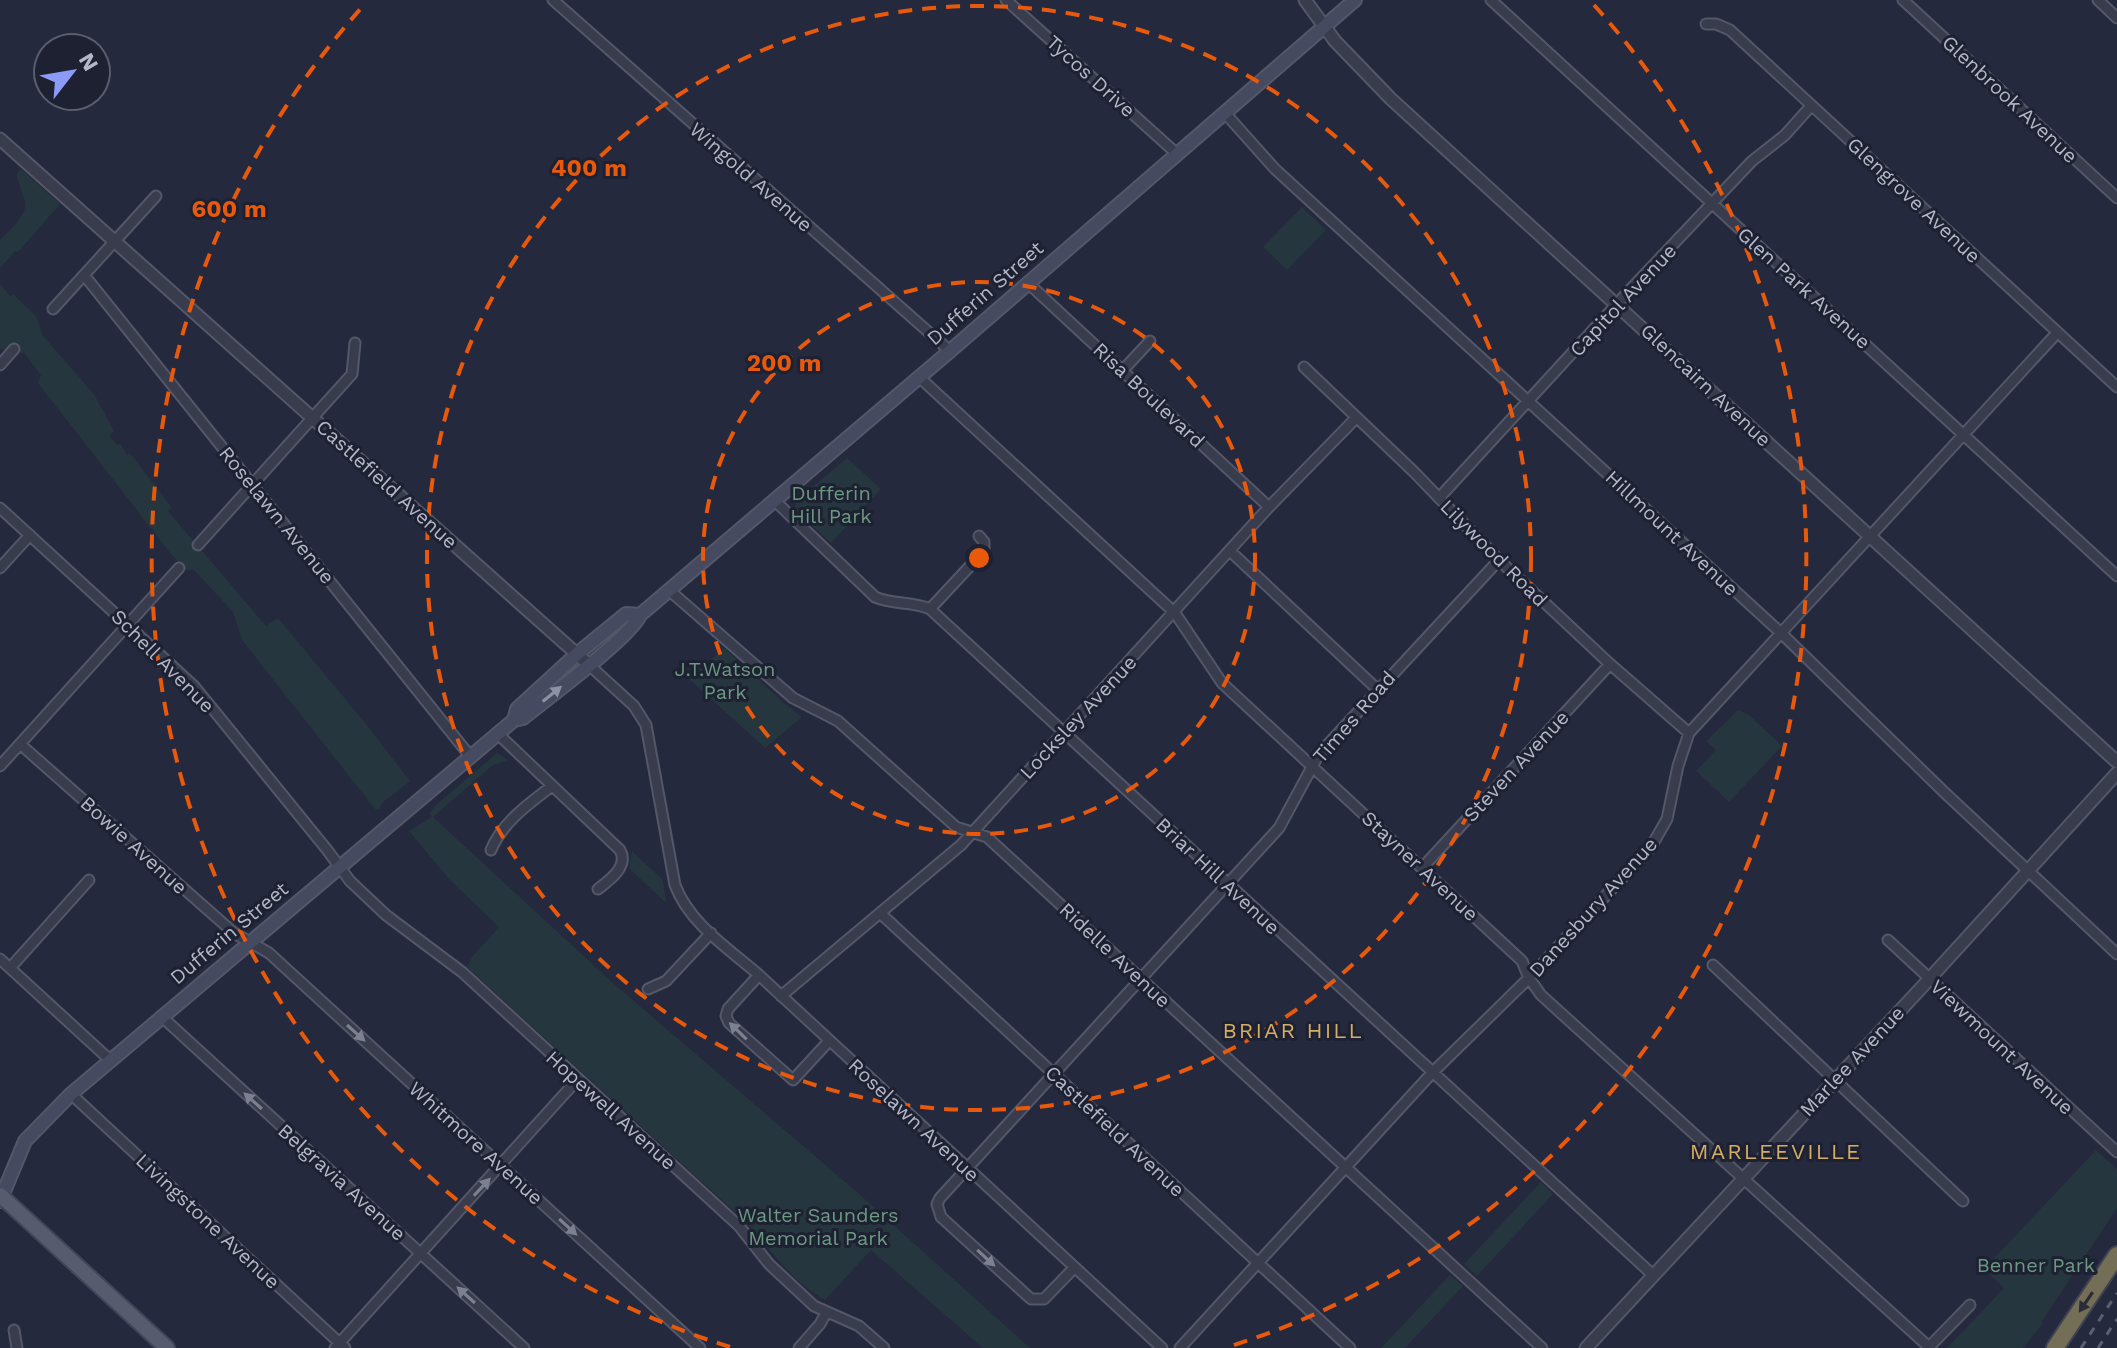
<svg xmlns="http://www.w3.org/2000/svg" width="2117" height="1348" font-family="'Work Sans',sans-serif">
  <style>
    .green { fill: #26363e }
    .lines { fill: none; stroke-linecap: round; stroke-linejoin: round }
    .minor-casing { stroke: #535768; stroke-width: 13 }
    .tertiary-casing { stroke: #535768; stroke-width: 15 }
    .secondary-casing { stroke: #535768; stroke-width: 16 }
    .primary-casing { stroke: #414556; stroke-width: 18 }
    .motorway-casing { stroke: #404455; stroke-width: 20 }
    .minor { stroke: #383c4d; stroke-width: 9 }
    .tertiary { stroke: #383c4d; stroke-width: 11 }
    .secondary { stroke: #464a60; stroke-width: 12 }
    .primary { stroke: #565b6d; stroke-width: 14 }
    .motorway { stroke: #736e55; stroke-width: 16 }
    .rail { stroke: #5a5f74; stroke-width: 3; stroke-dasharray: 8 8; stroke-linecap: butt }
    .oneway { fill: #8e91a4 }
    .oneway2 { fill: #7c8091 }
    .oneway3 { fill: #2a2d37 }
    .ring { fill: none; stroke: #e8590c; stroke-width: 4; stroke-dasharray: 14 10 }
    .labels { text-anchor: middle; stroke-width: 6; stroke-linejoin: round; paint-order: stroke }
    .street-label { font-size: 20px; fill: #b4b7c8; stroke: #1d2132 }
    .park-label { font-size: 20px; fill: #6c9981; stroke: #1d2132 }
    .neighbourhood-label { font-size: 22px; letter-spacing: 2px; fill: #d3ae65; stroke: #1d2132 }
    .centre { fill: #e8590c; stroke: #1d2132; stroke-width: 4 }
    .ring-label { font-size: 24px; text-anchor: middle; font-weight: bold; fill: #e8590c; stroke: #1d2132; stroke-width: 6; stroke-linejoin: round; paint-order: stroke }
  </style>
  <rect width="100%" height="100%" fill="#24293d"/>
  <path class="green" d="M21,169l39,35 -42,48 -3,-1 -15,17v-28c10,-11 28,-24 25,-39 -3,-10 -7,-17 -8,-27z
    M1302,207l24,23 -39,40 -24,-23z
    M0,284l10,12 3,-2 23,22 7,20 51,58 20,37 -5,5 8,9 3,-1 7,11 3,-2 42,55 -4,3 98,115 12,-8 88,106 44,57 -28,22 -3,6h-4l-133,-169 -9,-28 -39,-42h-8l-15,-16 -133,-171 3,-8 -17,-22 -24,-4z
    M847,458l34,31 -50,54 -36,-33 1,-9z
    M724,648l61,56 17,13 -37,31 -76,-69z
    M1738,710l11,5 33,31 -53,56 -33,-31 20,-21 -10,-9z
    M497,753l11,7 -15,5 -60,52 181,167 244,209 172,155h-47l-112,-98 -46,50c-35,-20 -52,-48 -78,-77l-280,-256 5,-10 27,-30 -49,-47 -41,-49 23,-14 -3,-3 8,-10z
    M632,851l31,29 3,23 -37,-35z
    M2096,1150l21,19v39l-75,113 1,2 -20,25h-76l57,-60 -20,-19z
    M1541,1182l12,12 -76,82 -13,-12z
    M1450,1275l13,11 -58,62h-24z"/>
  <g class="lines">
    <g class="minor-casing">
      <path id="minor" d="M553,0l397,351
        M1006,0l170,153
        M1491,0l626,576
        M1903,0l214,198
        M2098,0l19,18
        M1706,24h10l14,6 387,357
        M1225,113l50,56 506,464 163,159 173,162
        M84,275l386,481
        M1028,283l241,224
        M53,309l103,-113
        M0,365l14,-16
        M1304,367l110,105 85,88 111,104 79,69
        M1123,370l27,-29
        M919,377l256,236 47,70 300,278 7,17 12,17 388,352
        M1439,498l189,-206 124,-131 33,-26 26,-29
        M774,500l101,97c18,8 37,4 55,12l723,666
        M0,508l194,178 134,165 22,30 36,34 76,57 277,254 30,38 45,42 45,20 25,22
        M198,545l154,-171 3,-31
        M1230,551l147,138
        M0,568l30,-33
        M670,591l123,107 45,23 118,106 31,10 555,511
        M930,609l54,-58v-9l-5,-6
        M588,664l46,42 12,19 29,160c14,38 54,64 84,90l403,373
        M498,734l122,116c9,16 -10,30 -22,39
        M20,744l214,189 35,20 431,395
        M0,766l179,-198
        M491,850c11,-27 37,-46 61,-64
        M1422,868l188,-204
        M880,913l470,435
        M1888,940l229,212
        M0,959l110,101
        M1713,965l250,236
        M10,968l79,-88
        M759,975l-31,34 -2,7 3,7 64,57 36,-39
        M648,989l18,-8 45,-48
        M781,996l180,-151 308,-338 87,-89
        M161,1016l363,332
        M71,1094l274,254
        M1074,1268l-30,31h-13l-90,-82 -4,-13 3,-6 339,-370 40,-74 180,-194
        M14,1330l3,18
        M335,1348l242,-268
        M799,1348l21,-24 6,-11
        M1180,1348l252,-275 97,-95 122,-131 16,-28 11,-53 11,-33 368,-400
        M1928,1348l42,-43"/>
    </g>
    <g class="tertiary-casing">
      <path id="tertiary" d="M1305,0l30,41 56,58 726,663
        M0,139l588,525
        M1586,1348l336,-361 195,-214"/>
    </g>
    <g class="secondary-casing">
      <path id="secondary" d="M514,720l3,-11 60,-55 49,-40 14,1
        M0,1201l25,-60 46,-47 443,-374 9,-2c23,-19 108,-81 117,-103l310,-264 405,-351"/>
    </g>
    <g class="primary-casing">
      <path id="primary" d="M0,1195l167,153"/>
    </g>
    <g class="motorway-casing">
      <path id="motorway" d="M2055,1348l62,-93"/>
    </g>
    <use href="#minor" class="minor"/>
    <use href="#tertiary" class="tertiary"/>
    <use href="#secondary" class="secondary"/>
    <use href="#primary" class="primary"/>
    <use href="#motorway" class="motorway"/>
    <path class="rail" d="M2081,1348l36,-55
      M2098,1348l19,-29"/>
  </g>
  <defs><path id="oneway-solid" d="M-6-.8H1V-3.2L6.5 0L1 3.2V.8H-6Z" transform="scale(2)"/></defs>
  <use class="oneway" href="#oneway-solid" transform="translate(552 694) rotate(-39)"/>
  <g class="oneway2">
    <use href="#oneway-solid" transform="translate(738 1031) rotate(-136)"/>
    <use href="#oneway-solid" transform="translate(356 1033) rotate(42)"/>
    <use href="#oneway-solid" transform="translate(253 1101) rotate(-138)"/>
    <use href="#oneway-solid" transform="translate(482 1187) rotate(-47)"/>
    <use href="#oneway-solid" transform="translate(568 1227) rotate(43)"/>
    <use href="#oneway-solid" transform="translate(986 1258) rotate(43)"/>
    <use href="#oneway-solid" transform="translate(466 1295) rotate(-138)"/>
  </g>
  <use class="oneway3" href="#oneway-solid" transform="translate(2086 1302) rotate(124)"/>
  <g class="ring">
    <circle cx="979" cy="558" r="276"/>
    <circle cx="979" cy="558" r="552"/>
    <path d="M730 1347A827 827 0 0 1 364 5M1594 5A827 827 0 0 1 1228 1347"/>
  </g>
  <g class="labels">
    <g class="street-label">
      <text transform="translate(1091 76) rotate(42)" y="7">Tycos Drive</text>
      <text transform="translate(2010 99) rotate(43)" y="7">Glenbrook Avenue</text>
      <text transform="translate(751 177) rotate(41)" y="7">Wingold Avenue</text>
      <text transform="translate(1914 200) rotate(43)" y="7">Glengrove Avenue</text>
      <text transform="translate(1804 288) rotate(42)" y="7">Glen Park Avenue</text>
      <text transform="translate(985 293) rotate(-41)" y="7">Dufferin Street</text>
      <text transform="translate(1623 300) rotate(-47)" y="7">Capitol Avenue</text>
      <text transform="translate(1706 385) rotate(43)" y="7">Glencairn Avenue</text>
      <text transform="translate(1149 395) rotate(43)" y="7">Risa Boulevard</text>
      <text transform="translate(387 484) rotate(42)" y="7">Castlefield Avenue</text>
      <text transform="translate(277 515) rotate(51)" y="7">Roselawn Avenue</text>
      <text transform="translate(1672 533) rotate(43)" y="7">Hillmount Avenue</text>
      <text transform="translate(1494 553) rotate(45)" y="7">Lilywood Road</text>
      <text transform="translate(163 661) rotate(45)" y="7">Schell Avenue</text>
      <text transform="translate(1078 717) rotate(-47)" y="7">Locksley Avenue</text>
      <text transform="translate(1354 717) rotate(-49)" y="7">Times Road</text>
      <text transform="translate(1516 766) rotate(-47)" y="7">Steven Avenue</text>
      <text transform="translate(134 845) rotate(42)" y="7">Bowie Avenue</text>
      <text transform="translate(1420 866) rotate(43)" y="7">Stayner Avenue</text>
      <text transform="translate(1218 876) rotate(43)" y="7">Briar Hill Avenue</text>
      <text transform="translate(1593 907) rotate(-48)" y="7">Danesbury Avenue</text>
      <text transform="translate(229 933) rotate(-40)" y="7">Dufferin Street</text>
      <text transform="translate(1115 955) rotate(43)" y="7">Ridelle Avenue</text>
      <text transform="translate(2002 1047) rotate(43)" y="7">Viewmount Avenue</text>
      <text transform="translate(1852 1061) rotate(-47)" y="7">Marlee Avenue</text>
      <text transform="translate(611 1110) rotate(42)" y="7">Hopewell Avenue</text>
      <text transform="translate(914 1120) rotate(43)" y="7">Roselawn Avenue</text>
      <text transform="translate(1115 1131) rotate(43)" y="7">Castlefield Avenue</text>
      <text transform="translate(476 1143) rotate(42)" y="7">Whitmore Avenue</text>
      <text transform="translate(342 1182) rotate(42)" y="7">Belgravia Avenue</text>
      <text transform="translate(208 1221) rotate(43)" y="7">Livingstone Avenue</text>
    </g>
    <g class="park-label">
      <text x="831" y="500">Dufferin<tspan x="831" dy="23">Hill Park</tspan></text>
      <text x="725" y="676">J.T.Watson<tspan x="725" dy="23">Park</tspan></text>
      <text x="818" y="1222">Walter Saunders<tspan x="818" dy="23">Memorial Park</tspan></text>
      <text x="2036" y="1272">Benner Park</text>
    </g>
    <g class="neighbourhood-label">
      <text x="1293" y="1038">BRIAR HILL</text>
      <text x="1776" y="1159">MARLEEVILLE</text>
    </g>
  </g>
  <circle cx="979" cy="558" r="12" class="centre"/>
  <g class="ring-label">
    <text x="589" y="176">400 m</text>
    <text x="229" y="217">600 m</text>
    <text x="784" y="371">200 m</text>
  </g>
  <g transform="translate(72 72) rotate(59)"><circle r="38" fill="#1d2132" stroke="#595d6e" stroke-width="2"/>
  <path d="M0-6L14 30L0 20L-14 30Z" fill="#8c9cf6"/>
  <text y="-12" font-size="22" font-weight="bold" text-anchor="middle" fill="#b4b7c8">N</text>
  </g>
</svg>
